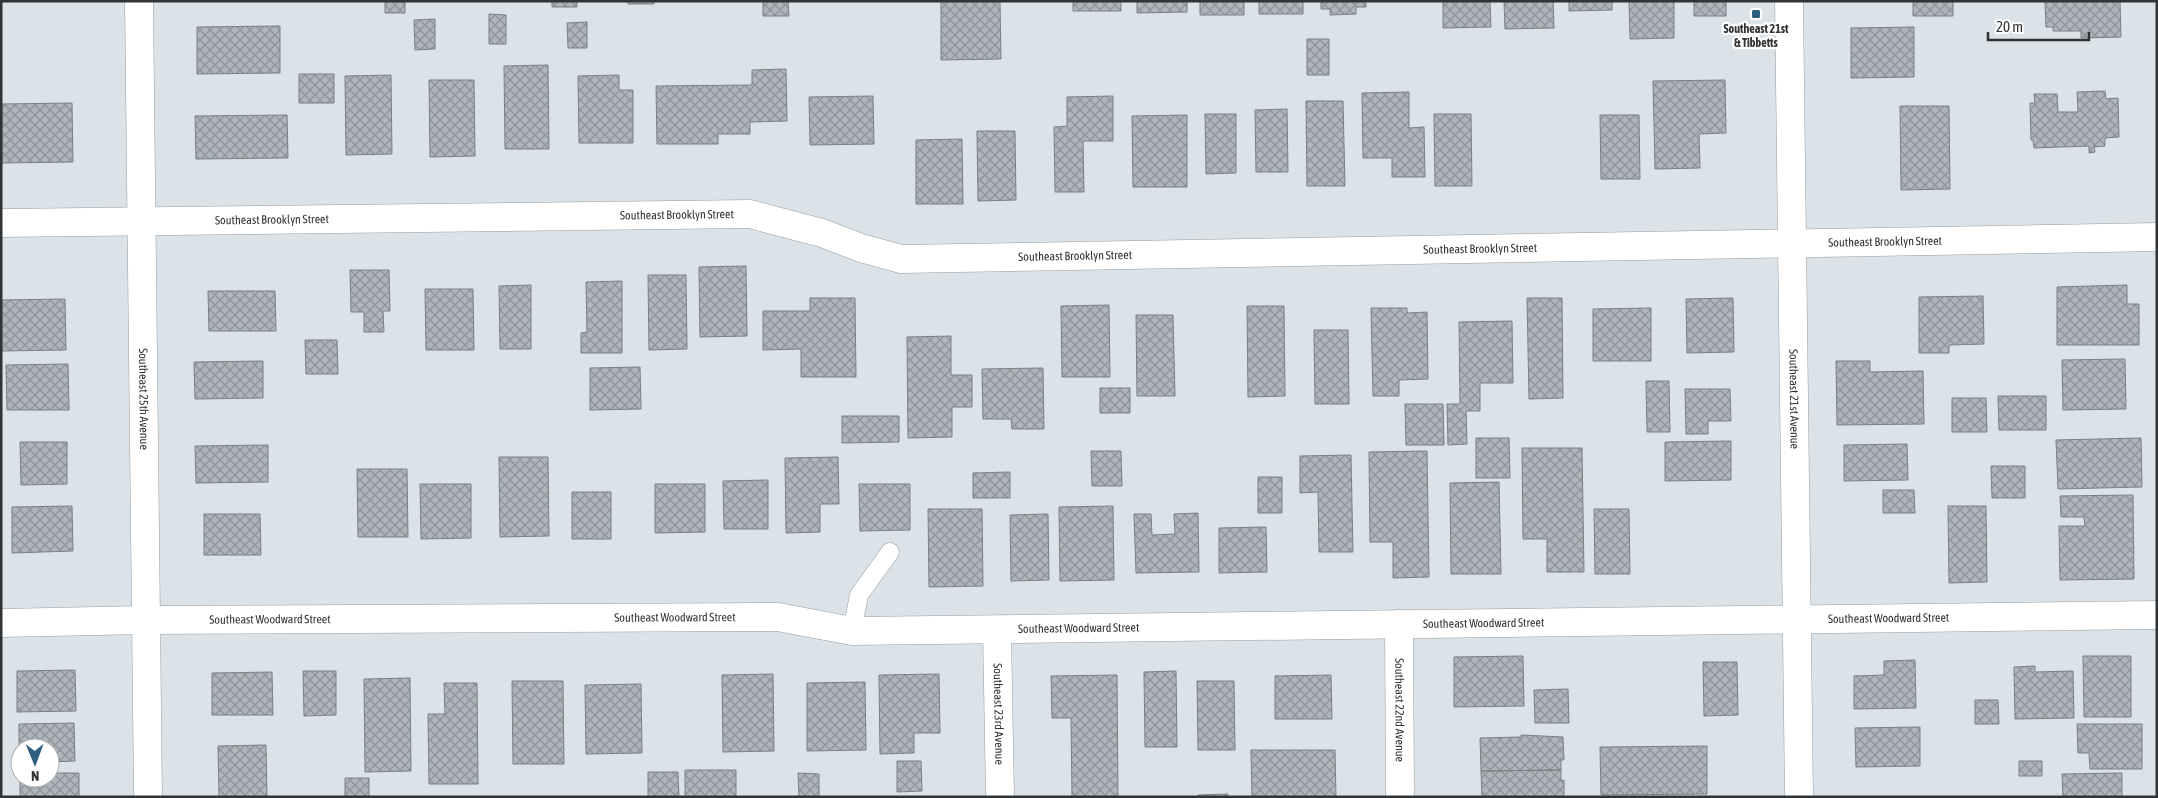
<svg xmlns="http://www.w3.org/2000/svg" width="2158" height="798" font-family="'Asap Condensed',sans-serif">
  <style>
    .building { fill: url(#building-cross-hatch); stroke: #798085 }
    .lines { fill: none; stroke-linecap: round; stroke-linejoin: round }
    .lane-casing { stroke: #959ca1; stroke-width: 19 }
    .street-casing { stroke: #959ca1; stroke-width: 29 }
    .lane { stroke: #fff; stroke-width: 18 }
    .street { stroke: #fff; stroke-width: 28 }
    .poi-dot { fill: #2f5f7e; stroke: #fff; stroke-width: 2 }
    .labels { text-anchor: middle; stroke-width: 4.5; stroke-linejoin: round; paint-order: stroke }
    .poi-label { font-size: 12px; font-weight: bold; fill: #313436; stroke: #fff }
    .street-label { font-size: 12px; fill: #313436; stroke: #fff }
  </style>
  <defs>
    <pattern id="building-cross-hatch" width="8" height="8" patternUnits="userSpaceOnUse" patternTransform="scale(1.25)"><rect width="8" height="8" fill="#aeb5bb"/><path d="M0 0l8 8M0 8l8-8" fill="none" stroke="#8e9499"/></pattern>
  </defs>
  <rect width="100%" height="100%" fill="#dbe3e9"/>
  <path class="building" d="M385,1h20v12h-20z
    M552,1h25v6h-25z
    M628,1h26v3h-26z
    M763,1h25l1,15h-26z
    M941,1h59l1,58 -60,1z
    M1073,1h48v10h-48z
    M1129,1h58v11l-50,1v-11z
    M1200,1h44v14h-44z
    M1259,1h44v13h-44z
    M1321,1h45v6h-10v7l-26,1v-6h-9z
    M1443,1h47l1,26 -48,1z
    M1504,1h49l1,27 -49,1z
    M1569,1h43v9l-43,1z
    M1629,1h45v37l-44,1z
    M1694,1h32v15h-32z
    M1913,1h40v15h-40z
    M2045,1h75l1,36 -40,1v-7h-28v-4h-7z
    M489,14l17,1v29h-17z
    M435,19v30l-20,1 -1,-30z
    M587,22v26h-19l-1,-25z
    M280,26v47l-83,1v-47z
    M1914,27v50l-63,1v-50z
    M1307,39h22v36h-22z
    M548,65l1,84h-44l-1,-83z
    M786,69l1,52 -37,1v12h-32v10h-61l-1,-58 96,-1v-15z
    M299,74h35v29h-35z
    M391,75l1,79 -46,1 -1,-79z
    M619,75v15h14v53h-54l-1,-67z
    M429,80h45l1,76 -45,1z
    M1725,80l1,53 -27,1 1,34 -45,1 -2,-88z
    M2105,91l1,8 12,-1 1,39 -14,1v8l-11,1 1,5 -6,1v-7l-55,2 -1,-8h-2l-1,-37h5l-1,-9h23l1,18h20l-1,-20z
    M1409,92v36l15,-1 1,50h-33v-19h-29l-1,-65z
    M873,96l1,48 -64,1 -1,-48z
    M1113,96v45h-30l1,51h-29l-1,-65 13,-1v-29z
    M1306,101h37l2,85h-38z
    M72,103l1,59 -71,1v-59z
    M1900,106h49l1,83 -49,1z
    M1287,109l1,63h-32l-1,-62z
    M1205,114h31v59l-30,1z
    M1434,114h37l1,72h-37z
    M287,115l1,43 -92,1 -1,-43z
    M1187,115v72h-54l-1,-71z
    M1600,115h39l1,64h-39z
    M977,131h38l1,69 -38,1z
    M962,139l1,65h-47v-64z
    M746,266l1,70 -47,1 -1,-70z
    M350,270h39l1,41h-7l1,21h-20v-20h-13z
    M648,275h38l1,74 -38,1z
    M622,281v72h-41v-20l6,-1 -1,-50z
    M531,285v64h-31l-1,-63z
    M2127,285v19h12v41h-82v-58z
    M425,289h48l1,61h-48z
    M208,291h67l1,40h-67z
    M1983,296l1,48 -35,1v8h-30v-56z
    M810,298h45l1,79h-55v-28l-38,1v-39h47z
    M1527,298h35l1,100 -34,1z
    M1733,298l1,54 -47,1 -1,-54z
    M65,299l1,51 -65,1v-51z
    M1109,305l1,72h-48l-1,-71z
    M1247,306h37l1,90 -37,1z
    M1371,308h36v5l20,-1 1,67 -29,1v16h-26z
    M1651,308v53h-58v-52z
    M1136,315h37l2,81h-38z
    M1512,321l1,62h-33v28h-14l1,33 -19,1 -1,-41h13l-1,-82z
    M1314,330h34l1,74h-34z
    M951,336v39h21v32h-20v30l-44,1 -1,-101z
    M305,340h32l1,34h-32z
    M2125,359l1,50 -63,1 -1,-50z
    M263,361v37l-68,1 -1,-37z
    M1836,361h34v11l53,-1 1,53 -87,1z
    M68,364l1,46h-62l-1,-45z
    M640,367l1,42 -51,1v-42z
    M1043,368l1,61h-32l-1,-10h-28l-1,-50z
    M1646,381h23l1,51h-23z
    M1100,388h30v25h-30z
    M1685,389h45l1,32h-23v13h-22z
    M1998,396h48v34h-47z
    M1952,398h34l1,34h-35z
    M1405,404h38l1,41h-38z
    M842,416h57v26l-57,1z
    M1476,438h33l1,40h-34z
    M2141,438l1,49 -84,2 -2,-49z
    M1731,441v39l-66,1v-39z
    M20,442h47v42l-46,1z
    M1907,444l1,36 -64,1v-36z
    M268,445v37l-72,1 -1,-37z
    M1522,448h60l2,124h-37v-33h-24z
    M1091,451h30l1,35h-30z
    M1427,451l2,126 -36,1v-36h-23l-1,-90z
    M1351,455l2,97h-34l-1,-60 -18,1v-37z
    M499,457h49l1,79 -49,1z
    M838,457l1,47h-19v28l-34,1 -1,-75z
    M1991,466h34v32h-33z
    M357,469h50l1,68h-50z
    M1010,472v26h-37v-25z
    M1258,477h24v36h-24z
    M768,480v49h-44l-1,-48z
    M1499,482l2,92h-50l-1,-91z
    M420,484h51v54l-50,1z
    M655,484h50v48l-50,1z
    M859,484h51v46l-50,1z
    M1883,490h31l1,23h-32z
    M572,492h39v47h-39z
    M2133,495l1,84 -74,1 -1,-54h26l-1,-9h-23l-1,-21z
    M72,506l1,45 -61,2v-46z
    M1113,506l1,74 -54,1 -1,-74z
    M1948,506h38l1,76 -38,1z
    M928,509h54l1,77 -54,1z
    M1594,509h35l1,65h-35z
    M1198,513l1,59 -63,1 -2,-59h17l1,21 23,-1 -1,-20z
    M204,514h56l1,41h-57z
    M1048,514l1,66 -38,1 -1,-66z
    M1266,527l1,45 -48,1v-45z
    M1523,656l1,50 -70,1v-50z
    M2083,656h48v61h-47z
    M1915,660l1,48 -62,1v-33l30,-1v-14z
    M1703,662h34l1,53 -34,1z
    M2035,666v6l38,-1 1,47 -59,1 -1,-52z
    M75,670l1,41 -59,1v-41z
    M303,671h33v44l-32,1z
    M1176,671l1,76h-32l-1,-75z
    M272,672l1,43h-61v-42z
    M773,674l1,77 -51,1 -1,-77z
    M939,674l1,59h-26v20l-34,1 -1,-79z
    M1117,675l1,122h-46l-1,-79h-19l-1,-42z
    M1331,675l1,44h-57v-43z
    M410,678l1,93 -46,1 -1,-93z
    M512,681h51l1,83h-51z
    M1197,681h37l1,69h-37z
    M865,682l1,68 -59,1v-68z
    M444,683h33l1,101h-49l-1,-70h17z
    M641,684l1,69 -56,1 -1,-69z
    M1568,689l1,34h-34l-1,-33z
    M1975,700h23l1,24h-24z
    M74,723l1,38 -25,1v-14h-30l-1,14v-38z
    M2077,724h65v45h-52l-1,-16h-11z
    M1920,727v39l-64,1 -1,-39z
    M1521,735l42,2 1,23h-3v10l-80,1 -1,-33 41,-1z
    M266,745l1,52h-48l-1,-51z
    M1707,746v48l-106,1 -1,-48z
    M1251,750h84l1,47h-84z
    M897,761h24l1,30 -25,1z
    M2019,761h23v15h-23z
    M685,770h51v27h-51z
    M1561,770v11l3,-1v17h-82l-1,-26z
    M648,772h30l1,25h-31z
    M50,773h29v24h-59v-23v4h30z
    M798,773l21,1v23h-20z
    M2122,773v24h-59l-1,-23z
    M345,778h24v19h-24z
    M1228,794v3h-30v-2z"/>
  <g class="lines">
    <g class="lane-casing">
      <path id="lane" d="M852,631l7,-36 31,-43"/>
    </g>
    <g class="street-casing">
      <g id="street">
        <path id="s1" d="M139,1l9,796"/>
        <path id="s2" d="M1789,1l10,796"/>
        <path id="s3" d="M1,223l749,-9 72,19 39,15 40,11 1256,-22"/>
        <path id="s4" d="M1,623l144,-3 633,-3 74,14 1305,-16"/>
        <path id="s5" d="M1399,624l1,173"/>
        <path id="s6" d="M997,630l3,167"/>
      </g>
    </g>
    <use href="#lane" class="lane"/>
    <use href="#street" class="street"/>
  </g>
  <rect class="poi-dot" x="1751" y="9" width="10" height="10" rx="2.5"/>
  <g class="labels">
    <g class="poi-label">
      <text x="1756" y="33">Southeast 21st<tspan x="1756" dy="14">&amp; Tibbetts</tspan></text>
    </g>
    <g class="street-label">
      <text dy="4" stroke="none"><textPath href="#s3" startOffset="676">Southeast Brooklyn Street</textPath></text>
      <text dy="4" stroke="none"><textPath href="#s3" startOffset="271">Southeast Brooklyn Street</textPath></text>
      <text dy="4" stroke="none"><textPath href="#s3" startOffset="1891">Southeast Brooklyn Street</textPath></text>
      <text dy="4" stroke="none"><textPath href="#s3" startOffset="1486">Southeast Brooklyn Street</textPath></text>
      <text dy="4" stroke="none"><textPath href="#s3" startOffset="1081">Southeast Brooklyn Street</textPath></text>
      <text dy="4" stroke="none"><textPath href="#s1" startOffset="398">Southeast 25th Avenue</textPath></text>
      <text dy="4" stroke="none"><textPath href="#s2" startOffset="398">Southeast 21st Avenue</textPath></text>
      <text dy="4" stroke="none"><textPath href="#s4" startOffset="674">Southeast Woodward Street</textPath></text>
      <text dy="4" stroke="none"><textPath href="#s4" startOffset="1889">Southeast Woodward Street</textPath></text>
      <text dy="4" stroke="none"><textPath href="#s4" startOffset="269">Southeast Woodward Street</textPath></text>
      <text dy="4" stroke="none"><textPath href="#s4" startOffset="1484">Southeast Woodward Street</textPath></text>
      <text dy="4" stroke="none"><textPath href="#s4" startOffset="1079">Southeast Woodward Street</textPath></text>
      <text dy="4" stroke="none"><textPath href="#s5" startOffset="86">Southeast 22nd Avenue</textPath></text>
      <text dy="4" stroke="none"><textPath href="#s6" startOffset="84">Southeast 23rd Avenue</textPath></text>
    </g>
  </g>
  <rect width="2158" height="798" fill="none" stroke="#313436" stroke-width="5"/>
  <g transform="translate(35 763) rotate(179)"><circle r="24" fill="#ffffff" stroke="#adaeaf"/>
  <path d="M0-4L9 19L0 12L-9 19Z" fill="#2f5f7e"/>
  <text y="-8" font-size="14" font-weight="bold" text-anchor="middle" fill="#313436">N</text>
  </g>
  <path d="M1988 32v8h101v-8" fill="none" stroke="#313436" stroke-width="2.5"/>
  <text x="1996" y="32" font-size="15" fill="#313436" stroke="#ffffff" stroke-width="4" paint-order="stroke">20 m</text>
</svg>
